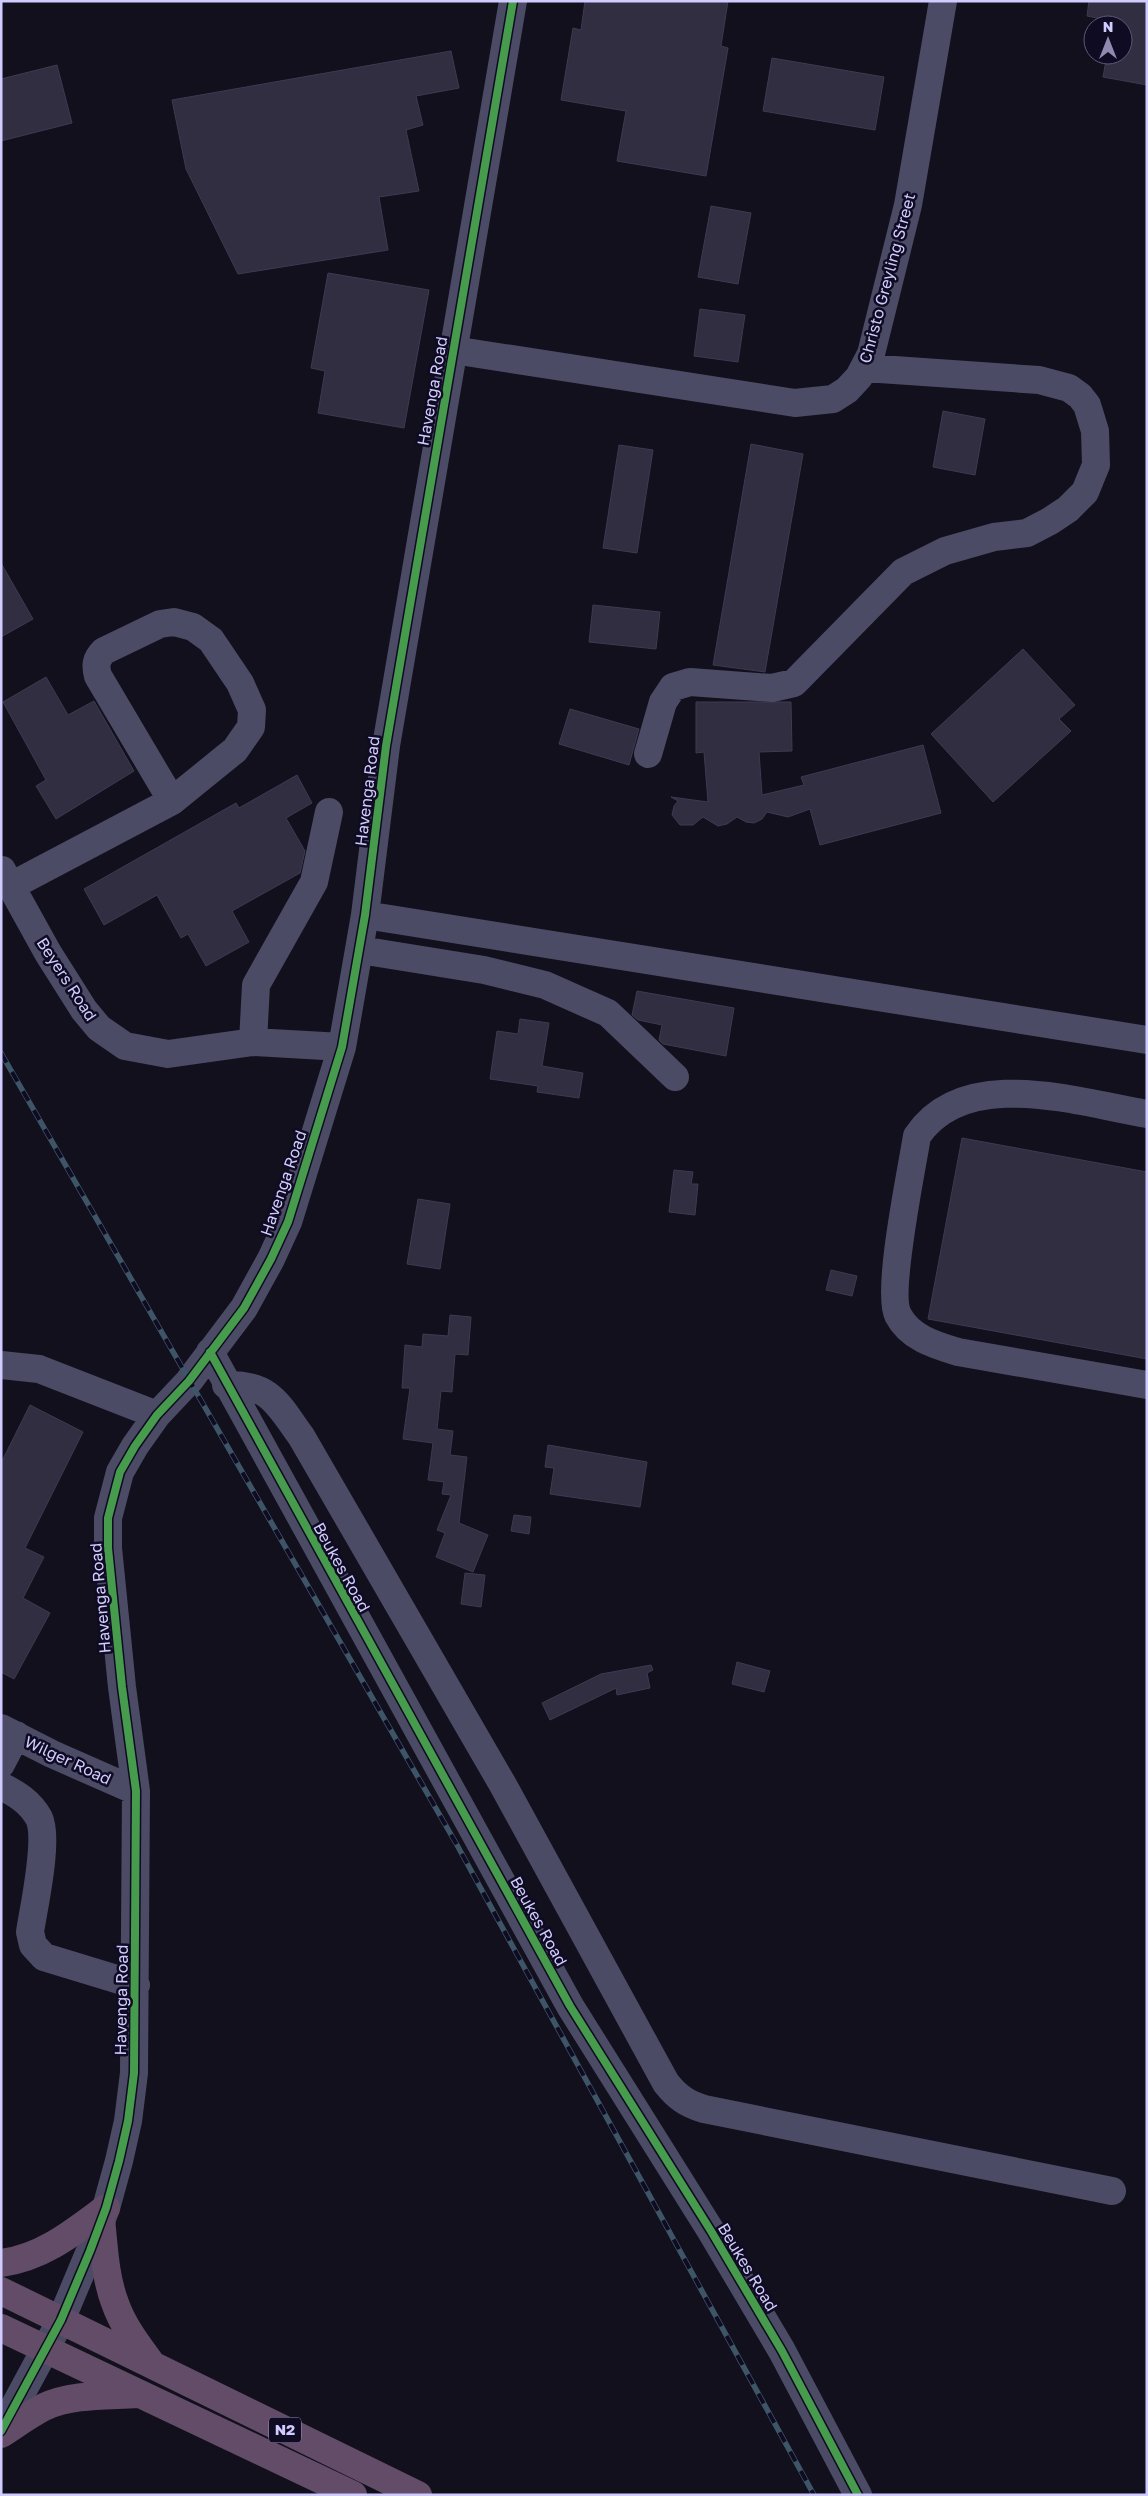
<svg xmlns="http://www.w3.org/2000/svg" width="1148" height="2496" font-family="'Golos Text',sans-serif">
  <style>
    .building { fill: #302e40; stroke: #3e3a52 }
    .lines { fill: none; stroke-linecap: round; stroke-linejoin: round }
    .minor { stroke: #4b4b66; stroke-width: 28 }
    .highway { stroke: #634c68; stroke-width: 28 }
    .rail-casing { stroke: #3e5567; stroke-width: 5.5 }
    .rail { stroke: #0f0b22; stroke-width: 4; stroke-dasharray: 11; stroke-linecap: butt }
    .cycleway-casing { stroke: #0f0b22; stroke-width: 11 }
    .cycleway { stroke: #469c4c; stroke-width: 8 }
    .labels { text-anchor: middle; stroke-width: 5; stroke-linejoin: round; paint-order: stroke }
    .shield { fill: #0f0b22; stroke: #9792bd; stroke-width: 1 }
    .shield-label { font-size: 15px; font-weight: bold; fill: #d1ccff }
    .street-label { font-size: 16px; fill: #d1ccff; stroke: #0f0b22 }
  </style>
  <rect width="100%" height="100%" fill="#12101d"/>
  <path class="building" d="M585,1h143l-7,45 7,2 -22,128 -89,-15 9,-50 -65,-11 12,-72 8,2z
    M1089,1h58v84l-44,-8 4,-22h16v-30h-11l1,-4 -26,-5z
    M451,51l8,37 -43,8 7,29 -17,5 13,61 -40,6 9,53 -150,24 -52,-105 -14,-69z
    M772,58l112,19 -9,53 -112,-19z
    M57,65l15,58 -71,18v-62z
    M711,206l40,7 -13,71 -40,-7z
    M328,273l101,17 -25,138 -86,-15 7,-42 -14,-3z
    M700,309l45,6 -7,47 -44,-6z
    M943,411l42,8 -10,56 -42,-8z
    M751,444l52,10 -38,218 -52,-7z
    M619,445l34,5 -16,103 -34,-5z
    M1,563l32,56 -32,18z
    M593,605l67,7 -4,37 -67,-7z
    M1023,649l52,56 -16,14 12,12 -78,71 -62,-68z
    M46,677l22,38 26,-14 40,70 -78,48 -20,-33 10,-6 -43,-78z
    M696,702h95l1,49 -33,1 3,43 42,-10 -3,-8 122,-32 18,68 -121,32 -10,-36 -22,8 -21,-5 -5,7 -8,4 -8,-1 -9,-5 -10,7 -9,2 -15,-9 -10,8h-13l-8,-10 2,-9 4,-5 -7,-4 37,5 -4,-50 -8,1z
    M570,709l69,20 -10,36 -70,-21z
    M297,775l15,28 -26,15 19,33 -5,22 -68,38 17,31 -43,24 -18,-32 -7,4 -24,-43 -53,30 -20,-36 152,-86 3,5z
    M637,991l97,17 -8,48 -63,-12 -4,-4 3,-15 -24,-5 -6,-5z
    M520,1019l29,4 -7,43 41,7 -4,25 -42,-6 1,-6 -48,-7 7,-48 21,3z
    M962,1138l185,34v187l-219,-40z
    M674,1170l19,2 -2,12h7l-3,31 -26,-3z
    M418,1199l32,5 -10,65 -33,-5z
    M831,1270l26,6 -5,20 -26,-6z
    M450,1315l21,2 -3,38 -13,-1 -3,38 -11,-1 -4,38 16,2 -3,24 17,2 -8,66 29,12 -15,37 -37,-15 9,-24 -8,-3 14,-35 -9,-1 2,-12 -16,-2 5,-37 -30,-4 7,-51h-8l3,-43 17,2 1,-13 25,2z
    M30,1405l53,27 -58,116 19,9 -21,41 27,15 -36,66 -13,-7v-209z
    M548,1445l99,17 -7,45 -90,-13 4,-26 -9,-1z
    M514,1515l17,2 -2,17 -18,-3z
    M465,1573l20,2 -4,32 -20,-3z
    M737,1662l33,9 -6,21 -32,-8z
    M651,1665l2,5 -6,3 3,15 -33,7 -1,-7 -66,32 -8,-17 59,-29z"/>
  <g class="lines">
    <path class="minor" d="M453,350l342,53 38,-4 14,-9 12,-13 12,-23 37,-149 35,-204
      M648,754l15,-52 10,-15 17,-5 82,6 22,-5 109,-111 42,-21 49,-14 33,-4 23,-12 18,-12 17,-17 11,-27 -1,-34 -8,-26 -7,-9 -11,-8 -30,-8 -174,-12
      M2,870l46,83 36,57 15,18 26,18 43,8 85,-12 89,5
      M11,886l161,-85 63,-51 16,-23 1,-17 -12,-27 -29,-43 -18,-13 -19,-5 -14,2 -56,27c-8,8 -9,14 -6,25l74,125
      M365,915l782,125
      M360,950l124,20 61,15 63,28 67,64
      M253,1042l3,-57 58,-103 15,-70
      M1147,1114c-70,-12 -182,-49 -230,22 -5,32 -31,156 -19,179 12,23 37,30 60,37l189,33
      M210,1352l360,654 141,225 71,120 76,144
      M1,1365l38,4 118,46
      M226,1385c44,-1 51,18 75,51l202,349 163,298c11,14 21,21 38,26l408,82
      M1,1728l51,26 84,37
      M1,1764l15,-29
      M1,1786c16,8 29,16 38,32 10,21 -5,88 -9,114l3,13 11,12 92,28
      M1,2431l60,-111 29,-69 16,-43 13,-47 9,-40 6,-48 2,-282 -14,-104 -14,-139v-30l12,-46 15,-26 22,-31 32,-34 55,-73 27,-49 17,-37 54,-175 23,-132 21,-169 127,-745"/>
    <path class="highway" d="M101,2219c3,28 4,58 14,84 8,23 22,41 36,60
      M1,2263c41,-5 73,-31 105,-55
      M1,2291l417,204
      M1,2328l352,167
      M1,2434c14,-9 28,-19 43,-27 28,-13 63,-11 93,-13"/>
    <g class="rail-casing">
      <path id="rail" d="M1,1053l456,792 357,650"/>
    </g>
    <use href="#rail" class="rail"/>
    <g class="cycleway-casing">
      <path id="cycleway" d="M210,1352l360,654 141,225 71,120 76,144
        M1,2431l60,-111 29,-69 16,-43 13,-47 9,-40 6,-48 2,-282 -14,-104 -14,-139v-30l12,-46 15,-26 22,-31 32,-34 55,-73 27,-49 17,-37 54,-175 23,-132 21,-169 127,-745"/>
    </g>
    <use href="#cycleway" class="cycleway"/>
  </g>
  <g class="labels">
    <rect class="shield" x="269" y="2417.5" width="32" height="25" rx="4"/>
    <g class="shield-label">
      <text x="285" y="2435">N2</text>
    </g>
    <g class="street-label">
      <text transform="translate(887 278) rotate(-75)" y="6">Christo Greyling Street</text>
      <text transform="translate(432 391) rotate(-80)" y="6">Havenga Road</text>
      <text transform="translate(367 791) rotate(-83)" y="6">Havenga Road</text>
      <text transform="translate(67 979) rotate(57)" y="6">Beyers Road</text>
      <text transform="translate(283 1183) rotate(-71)" y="6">Havenga Road</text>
      <text transform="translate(342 1567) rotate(61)" y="6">Beukes Road</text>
      <text transform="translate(100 1598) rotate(-95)" y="6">Havenga Road</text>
      <text transform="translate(68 1760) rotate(25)" y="6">Wilger Road</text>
      <text transform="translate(539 1921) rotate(61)" y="6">Beukes Road</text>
      <text transform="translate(121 2000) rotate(-89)" y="6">Havenga Road</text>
      <text transform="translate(748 2267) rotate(59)" y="6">Beukes Road</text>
    </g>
  </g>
  <rect width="1148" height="2496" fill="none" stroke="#d1ccff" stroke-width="5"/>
  <g transform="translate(1108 40)"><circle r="24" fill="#0f0b22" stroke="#5d587a"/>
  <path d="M0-4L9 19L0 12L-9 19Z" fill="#8e8ab0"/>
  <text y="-8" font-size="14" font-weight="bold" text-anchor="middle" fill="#d1ccff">N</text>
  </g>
</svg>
